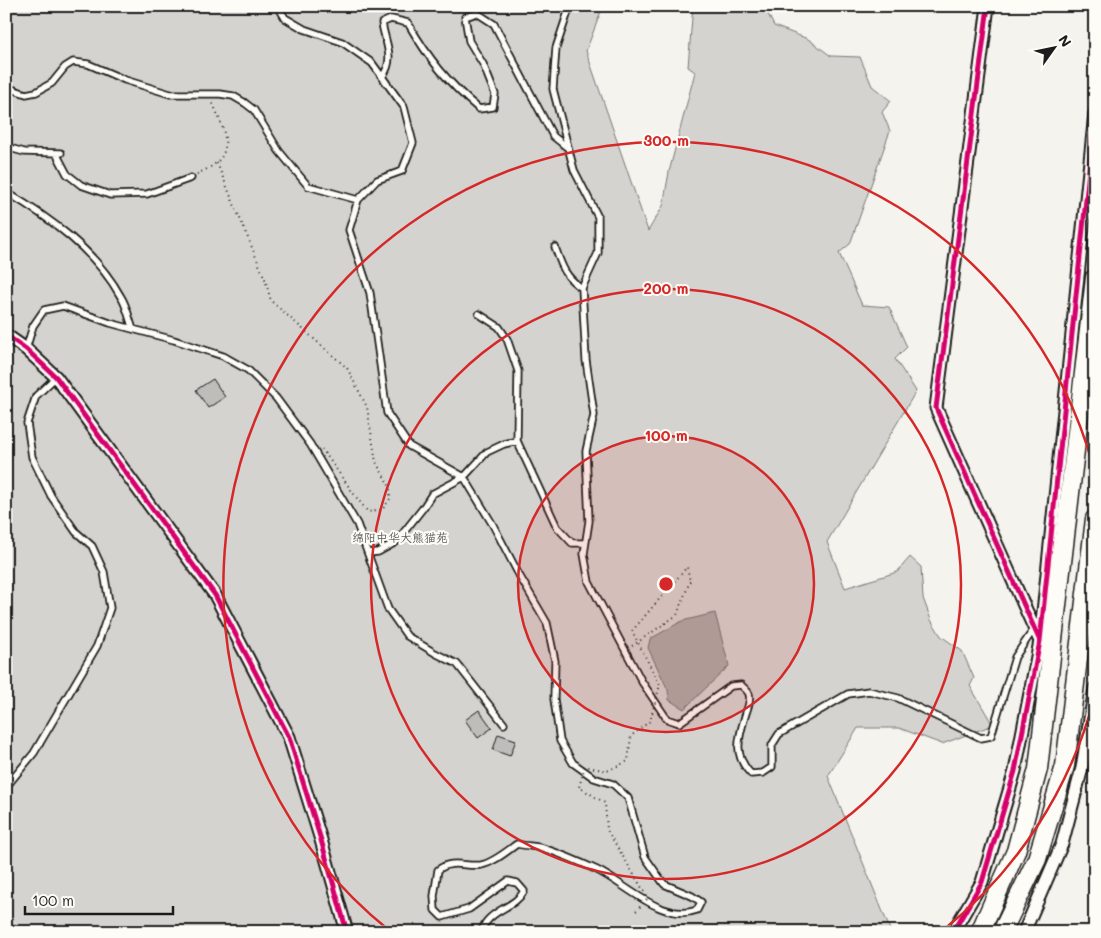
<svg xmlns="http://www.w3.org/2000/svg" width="1101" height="938" font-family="Mali,'LXGW WenKai TC',sans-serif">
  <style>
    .green { fill: #d4d3cf; stroke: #787876 }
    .water { fill: #abaaa6; stroke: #72716f }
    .building { fill: #bebdba; stroke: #1c1c1c }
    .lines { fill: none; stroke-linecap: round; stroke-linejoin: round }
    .lane-casing { stroke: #1c1c1c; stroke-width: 9 }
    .street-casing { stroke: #1c1c1c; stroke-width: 15 }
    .primary-casing { stroke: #1c1c1c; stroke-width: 21 }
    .path { stroke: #1c1c1c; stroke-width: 2; stroke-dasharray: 1 4; stroke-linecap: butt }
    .lane { stroke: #fdfcf7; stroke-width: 5.5 }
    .street { stroke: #fdfcf7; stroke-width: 11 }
    .primary { stroke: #fdfcf7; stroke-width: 18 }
    .path-bridge { stroke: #1c1c1c; stroke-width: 2; stroke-dasharray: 1 4; stroke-linecap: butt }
    .cycleway-casing { stroke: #fdfcf7; stroke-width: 8 }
    .cycleway { stroke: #d6006c; stroke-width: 5 }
    .ring { fill: none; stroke: #d62828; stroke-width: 2.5 }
    .labels { text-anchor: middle; stroke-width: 4; stroke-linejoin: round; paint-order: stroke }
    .park-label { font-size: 12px; fill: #5c5c5b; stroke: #fdfcf7 }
    .centre { fill: #d62828; stroke: #fdfcf7; stroke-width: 2.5 }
    .ring-label { font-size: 15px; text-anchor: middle; font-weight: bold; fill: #d62828; stroke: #fdfcf7; stroke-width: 4; stroke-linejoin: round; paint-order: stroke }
  </style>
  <rect width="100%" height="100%" fill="#f4f3ee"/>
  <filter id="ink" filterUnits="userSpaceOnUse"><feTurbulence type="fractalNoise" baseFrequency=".02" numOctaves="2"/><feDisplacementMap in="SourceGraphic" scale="10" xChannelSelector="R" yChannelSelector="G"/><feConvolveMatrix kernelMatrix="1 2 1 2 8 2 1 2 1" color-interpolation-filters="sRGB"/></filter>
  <g filter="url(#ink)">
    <path class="green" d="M6,6h597l-17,45 62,180 15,-25 6,-34 26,-100 -7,-5 5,-61h71l10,20 34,13 23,17 29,1 12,29 19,15 -9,11 8,19 -40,113 -11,9 23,52 27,2 18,40 -12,12 21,32 -89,151 18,46 52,-16 13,-15 11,10 2,31 8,22 10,16 21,15 12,27 -4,8 23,39 -51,19 -43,-16h-41l-30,48 63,156h-885z"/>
    <path class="water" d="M715,613l14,53 -45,43 -15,-9 -1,-10 -20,-42 2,-9 32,-18z"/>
    <path class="building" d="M213,379l12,18 -17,11 -12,-18z
      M479,710l13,18 -14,10 -13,-18z
      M498,734l18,6 -6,16 -17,-6z"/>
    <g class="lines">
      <g class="lane-casing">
        <path id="lane" d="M278,6l7,12 19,11 38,13 30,21 32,44 9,36 -11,28 -25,9 -19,20 -9,30 21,63 17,120 22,33 55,31 29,48 26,50 28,48 8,38 -1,38 6,42 13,22 21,15 19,6 15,14 17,59 19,27 28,12 9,6 -4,8c-35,13 -71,-26 -100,-40 -17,-8 -36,-16 -54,-22 -8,-2 -18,-2 -26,-4 -10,7 -24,19 -36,21 -16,2 -29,-6 -43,5l-4,26 1,14 7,7 27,-8 39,-28 9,2 7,8c-8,15 -27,17 -37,30 -3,3 -4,7 -6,11
          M570,6l-14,42 -3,41 21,81 24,47v36l-16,35 4,72 8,55 -8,36 3,70 -5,33 5,28 53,100 25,37 12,4 52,-37 10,-1c3,3 7,6 8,9 2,6 -1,13 -3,19 -7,24 -14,41 5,61l12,-1 9,-6v-22l7,-11 69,-40 21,-3 29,7 83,40 10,-2 24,-79 19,-28
          M382,77c14,-18 3,-34 0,-54l9,-4 17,4c20,35 40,60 71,86l14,-2 2,-13 -12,-30 -14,-23 -4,-24 12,-4 17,11 59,112 15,12
          M6,87l20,7 10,-2 16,-9 13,-16 8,-5 15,2 37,16 45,14h50l13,2 12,7 9,7 25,41 29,35 50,14
          M6,147l18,5 37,1
          M56,153l11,21 14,11 29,10 37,-1 44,-16
          M6,192c44,26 90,59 115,105 6,9 8,22 12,32
          M555,247c6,17 10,31 27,41
          M479,314l20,13 8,12 11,32 -1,70 40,86 15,16h13
          M26,349l7,-23 11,-16 19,-4 47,17 64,17 49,16 25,14 28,28 34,46 47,80 31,85 19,27 28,17 22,11 47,60
          M368,553l10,-1 18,-10 27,-34 9,-14 32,-17 23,-25 17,-8 13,-3
          M6,787l28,-34 63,-107 13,-38 -6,-36 -12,-26 -16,-14 -25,-36 -19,-39 -5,-34 9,-27 20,-19
          M6,926l11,6"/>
      </g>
      <g class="street-casing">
        <path id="street" d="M988,6l-52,402 103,231
          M6,335l20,14 30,28 159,218 74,142 32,103 26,92
          M953,932l29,-50 33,-111 25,-130 55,-528
          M1024,932l38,-88 20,-76 13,-80"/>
      </g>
      <g class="primary-casing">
        <path id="primary" d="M980,932l36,-81 22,-82 57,-491
          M1002,932l35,-73 28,-93 30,-247"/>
      </g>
      <path class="path" d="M217,163l48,116 6,22 76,67 20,39 9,55 14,25v12l-8,11 -14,2 -12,-15 -34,-48
        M197,174c6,-3 15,-7 20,-12 18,-16 2,-43 -5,-61
        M632,646l45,-31 13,-34"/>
      <use href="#lane" class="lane"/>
      <use href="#street" class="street"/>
      <use href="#primary" class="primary"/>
      <path class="path-bridge" d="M636,911l12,-13 -41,-68 -2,-27 -26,-16 6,-21 22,5 21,-10 3,-25 19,-15 10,-36 -28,-54 55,-64 3,14"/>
      <g class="cycleway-casing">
        <path id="cycleway" d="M988,6l-52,402 104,233
          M6,335l20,14 30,28 159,218 74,142 32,103 26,92
          M953,932l29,-50 33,-111 25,-130 55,-528"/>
      </g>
      <use href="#cycleway" class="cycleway"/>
    </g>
  </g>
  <circle cx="666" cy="584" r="148" fill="#d62828" fill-opacity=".12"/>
  <g class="ring">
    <circle cx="666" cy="584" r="148"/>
    <circle cx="666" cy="584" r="295"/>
    <path d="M1094 699A443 443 0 0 1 942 931M390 931A443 443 0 1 1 1094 469"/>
  </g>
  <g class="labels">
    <g class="park-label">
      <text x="400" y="542">绵阳中华大熊猫苑</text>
    </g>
  </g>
  <circle cx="666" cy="584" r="8" class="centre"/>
  <g class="ring-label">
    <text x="666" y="146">300 m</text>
    <text x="666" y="294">200 m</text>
    <text x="666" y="441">100 m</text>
  </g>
  <rect width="1101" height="938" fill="none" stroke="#fdfcf7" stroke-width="25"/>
  <rect x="12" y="12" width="1076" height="913" fill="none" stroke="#1c1c1c" stroke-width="2" filter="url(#ink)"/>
  <g transform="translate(1054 48) rotate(57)" stroke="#fdfcf7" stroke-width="4" paint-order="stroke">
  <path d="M0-4L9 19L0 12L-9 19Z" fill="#1c1c1c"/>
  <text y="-8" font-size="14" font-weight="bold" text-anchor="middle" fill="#1c1c1c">N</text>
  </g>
  <path d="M25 906v8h148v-8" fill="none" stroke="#1c1c1c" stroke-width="2.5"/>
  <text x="32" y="906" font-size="15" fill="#1c1c1c" stroke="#fdfcf7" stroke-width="4" paint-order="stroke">100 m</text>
</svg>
